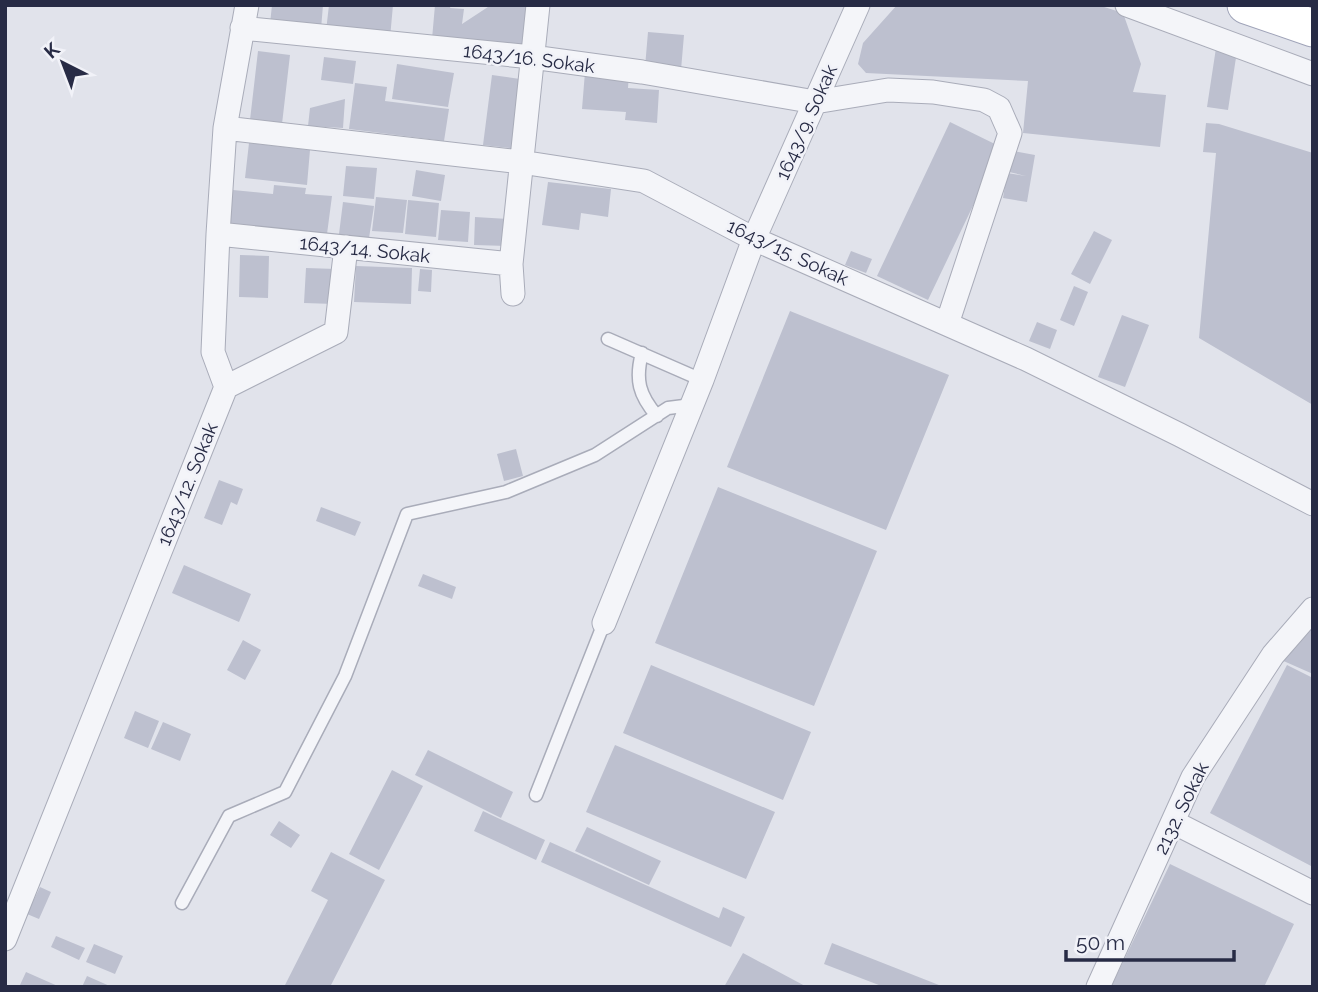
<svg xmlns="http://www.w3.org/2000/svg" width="1318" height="992" font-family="Raleway,sans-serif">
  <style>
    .building { fill: #bdc0cf }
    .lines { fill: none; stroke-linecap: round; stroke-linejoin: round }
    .lane-casing { stroke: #a9acb9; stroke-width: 15 }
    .street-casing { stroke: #a9acb9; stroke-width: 25 }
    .primary-casing { stroke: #9fa3b8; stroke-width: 39 }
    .lane { stroke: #f4f5f9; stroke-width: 12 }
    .street { stroke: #f4f5f9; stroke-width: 23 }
    .primary { stroke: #fff; stroke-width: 37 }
    .labels { text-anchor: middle; stroke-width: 5; stroke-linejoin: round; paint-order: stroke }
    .street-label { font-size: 19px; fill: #272b45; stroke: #f1f2f8 }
  </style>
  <rect width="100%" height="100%" fill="#e1e3eb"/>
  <path class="building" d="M272,5h51l-2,24 -51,-5z
    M329,5h64l-3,33 -64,-7z
    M435,5h16l-1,3 14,1 -2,15 29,-19h39l-4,42 -94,-8z
    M897,5h201l25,8 18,51 -8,28 33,3 -6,52 -137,-14 5,-52 -162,-8 -8,-9 5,-21z
    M648,32l36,3 -3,35 -36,-3z
    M1216,48l21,3 -9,59 -21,-3z
    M258,51l32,4 -8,69 -32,-4z
    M324,57l32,4 -3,23 -32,-4z
    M397,64l57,9 -6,34 -56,-8z
    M585,72l44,2 -1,14 31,2 -2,33 -32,-3 1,-8 -44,-3z
    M492,75l35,5 -9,69 -35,-4z
    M355,83l32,4 -2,14 64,8 -5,32 -95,-12z
    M345,99l-2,29 -35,-2 2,-18z
    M950,122l51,25 -73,153 -51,-24z
    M1206,123l13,1 94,29v252l-114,-67 17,-185 -13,-1z
    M249,143l61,7 -3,35 -62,-7z
    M1013,151l22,4 -8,47 -24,-4 4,-25 19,3 -17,-4z
    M346,166l31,2 -3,31 -31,-3z
    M416,170l29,5 -4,26 -29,-5z
    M548,182l63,7 -3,28 -27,-4 -2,17 -37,-5z
    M274,185l32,3 -1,6 27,2 -5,38 -98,-10 4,-34 40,4z
    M376,197l31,3 -4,33 -31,-2z
    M408,200l31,3 -3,34 -31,-3z
    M343,202l31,4 -5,32 -30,-4z
    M441,210l29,2 -2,30 -30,-2z
    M475,217l33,2 -1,27 -33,-1z
    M1094,231l18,9 -22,44 -19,-10z
    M851,251l21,8 -6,14 -21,-8z
    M240,255l29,1 -1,42 -29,-1z
    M356,266l56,2 -1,36 -57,-2z
    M306,268l30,1 -2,35 -30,-1z
    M420,269l12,1 -1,22 -13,-1z
    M1074,286l14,6 -14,34 -14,-6z
    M790,311l159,64 -63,155 -159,-63z
    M1122,315l27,10 -24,62 -27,-10z
    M1037,322l20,8 -7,19 -21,-8z
    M516,449l7,27 -19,5 -7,-27z
    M219,480l24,9 -6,16 -6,-3 -9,23 -18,-7z
    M718,487l159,64 -63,155 -159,-63z
    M321,507l40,15 -6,14 -39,-15z
    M184,565l67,29 -12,28 -67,-29z
    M423,574l33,13 -4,12 -34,-13z
    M1313,622v52l-34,-15z
    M243,640l18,10 -16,30 -18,-10z
    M651,665l160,67 -28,68 -160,-67z
    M1287,665l26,13v189l-103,-54z
    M135,711l24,10 -11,27 -24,-10z
    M163,722l28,12 -11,27 -29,-12z
    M615,745l160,67 -29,67 -160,-67z
    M428,750l85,42 -12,26 -86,-43z
    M392,770l31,16 -44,84 -30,-16z
    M483,811l62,29 -9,20 -62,-29z
    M279,821l21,14 -9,13 -21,-13z
    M587,827l74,34 -12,24 -74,-34z
    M550,842l169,76 4,-11 22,10 -14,30 -190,-85z
    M331,852l54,28 -55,107h-46l44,-87 -17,-9z
    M1170,864l124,60 -30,63h-153z
    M40,887l11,5 -12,27 -12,-5z
    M56,936l29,12 -6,12 -28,-13z
    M832,943l112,44h-60l-60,-23z
    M94,944l29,12 -8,18 -29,-12z
    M743,953l64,34h-83z
    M26,972l34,15h-35l-5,-2z
    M87,976l25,11h-30z"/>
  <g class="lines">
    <g class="lane-casing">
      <path id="lane" d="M608,339l94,41
        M642,353c-7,27 -3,42 15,63
        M536,795l68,-172
        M182,903l47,-87 56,-24 60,-116 62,-162 99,-22 89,-37 73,-47 24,-3"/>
    </g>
    <g class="street-casing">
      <path id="street" d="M1127,5l186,69
        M242,28l290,29 110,15 173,30 73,-12 45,2 51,8 15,8 11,25 -63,191
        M225,128l296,34 123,19 110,58 272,120 154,76 133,69
        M218,234l293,30
        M513,294l-2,-30 27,-259
        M226,387l110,-55 10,-85
        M604,623l98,-243 52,-141 104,-234
        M1173,822l140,71
        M5,939l221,-552 -13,-35 5,-118 7,-106 22,-123
        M1098,987l95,-210 80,-122 40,-46"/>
    </g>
    <g class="primary-casing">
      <path id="primary" d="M1246,5l67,23"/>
    </g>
    <use href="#lane" class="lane"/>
    <use href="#street" class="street"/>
    <use href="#primary" class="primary"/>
  </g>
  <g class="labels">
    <g class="street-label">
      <text transform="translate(529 58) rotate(7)" y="7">1643/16. Sokak</text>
      <text transform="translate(806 122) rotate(-66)" y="7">1643/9. Sokak</text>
      <text transform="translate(365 249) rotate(6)" y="7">1643/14. Sokak</text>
      <text transform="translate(788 252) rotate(25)" y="7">1643/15. Sokak</text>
      <text transform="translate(187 484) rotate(-68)" y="7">1643/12. Sokak</text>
      <text transform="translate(1181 808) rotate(-64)" y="7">2132. Sokak</text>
    </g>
  </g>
  <rect width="1318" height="992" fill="none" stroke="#272b45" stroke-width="14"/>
  <g transform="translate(63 63) rotate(318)" stroke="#f1f2f8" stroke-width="5" paint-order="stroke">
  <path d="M0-5L12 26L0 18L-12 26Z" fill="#272b45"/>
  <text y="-10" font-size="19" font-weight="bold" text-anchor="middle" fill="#272b45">K</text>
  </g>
  <path d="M1066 950v10h168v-10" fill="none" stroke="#272b45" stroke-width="3.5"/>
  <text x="1076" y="950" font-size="21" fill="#272b45" stroke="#f1f2f8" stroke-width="5" paint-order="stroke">50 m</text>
</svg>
